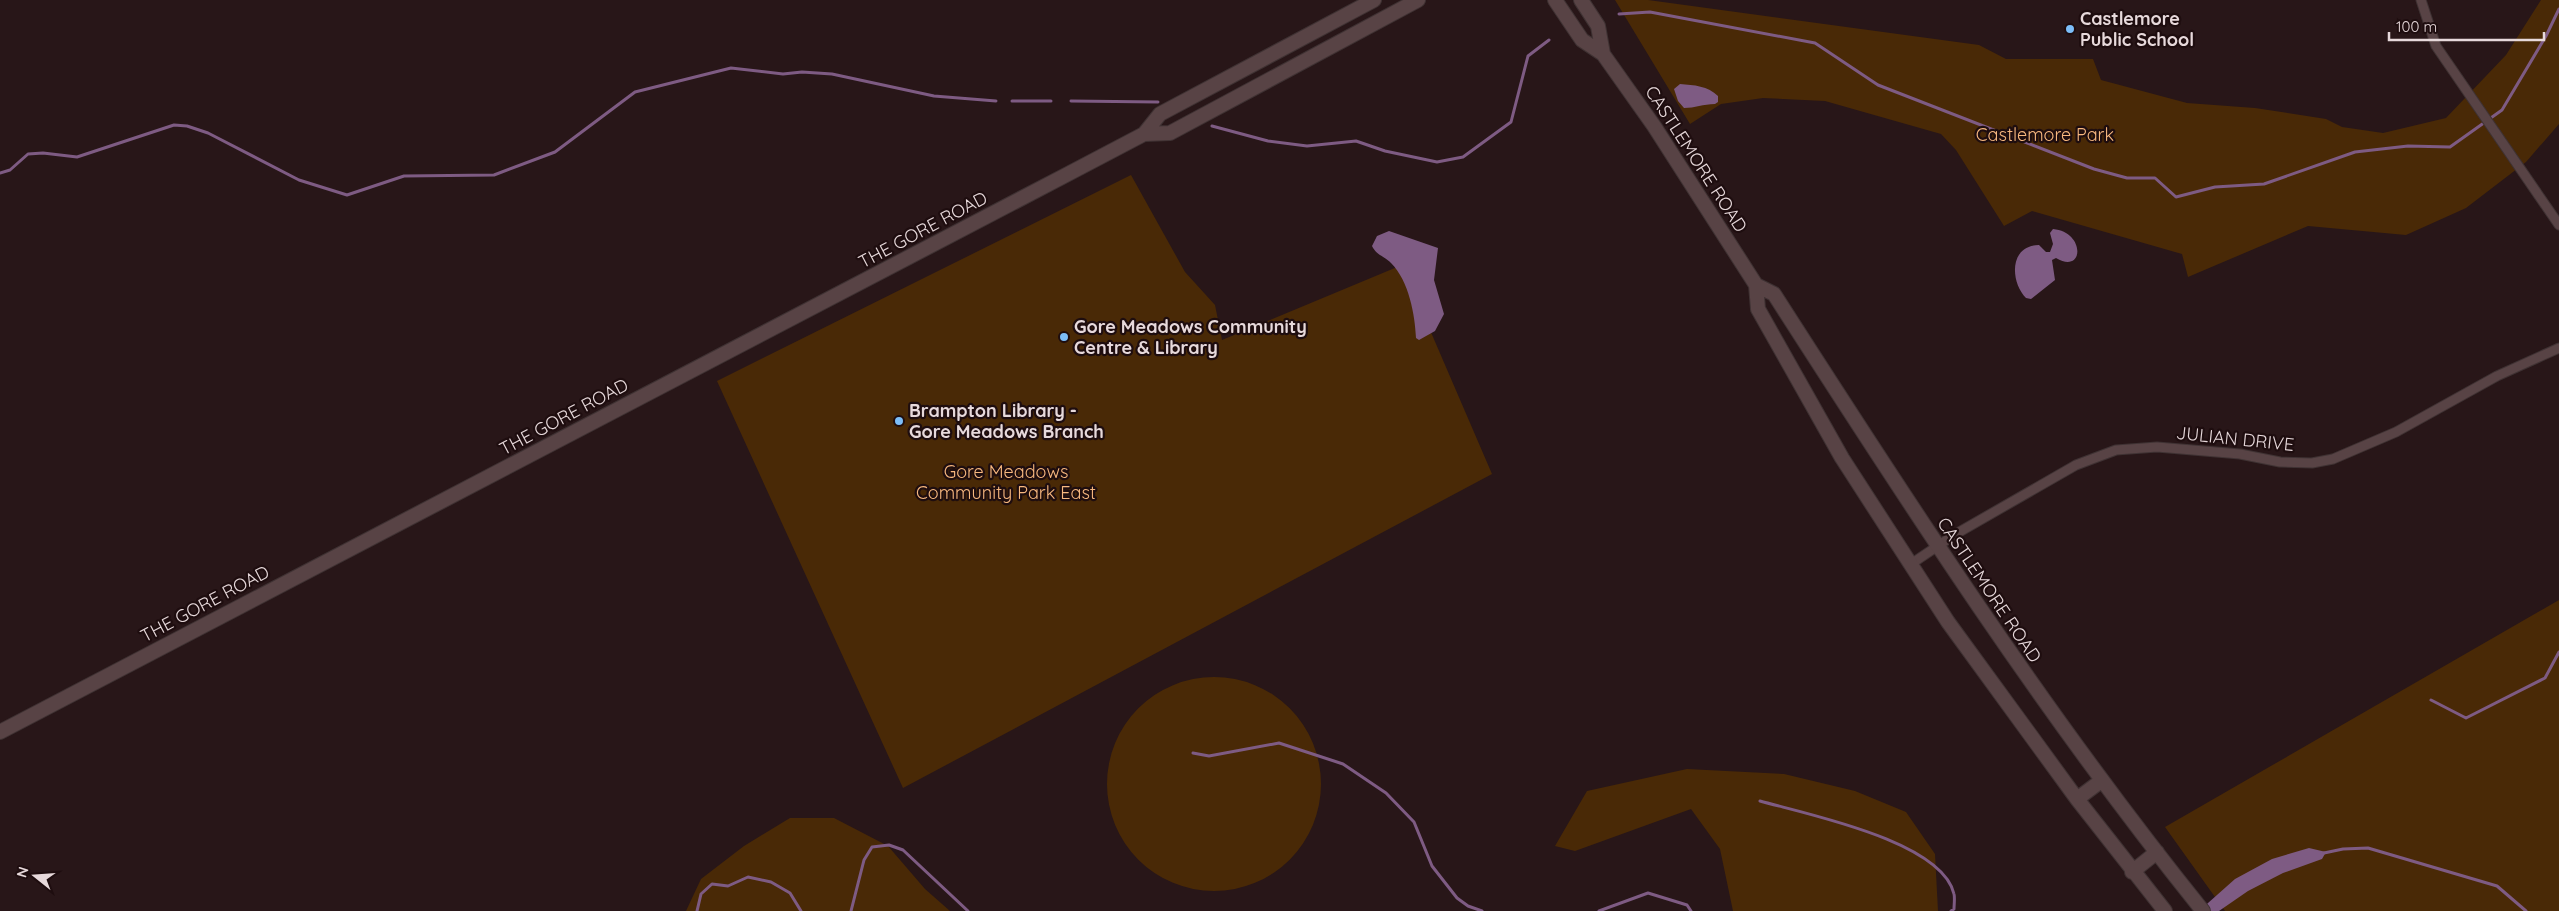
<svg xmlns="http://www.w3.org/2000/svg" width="2559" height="911" font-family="Quicksand,sans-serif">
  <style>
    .green { fill: #492906 }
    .water { fill: #7e5b83 }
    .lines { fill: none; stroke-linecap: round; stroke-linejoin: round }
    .stream { stroke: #7e5b83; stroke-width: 3 }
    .minor-casing { stroke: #3f3233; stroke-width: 11 }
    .secondary-casing { stroke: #3f3233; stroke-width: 16 }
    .minor { stroke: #584345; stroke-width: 9 }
    .secondary { stroke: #584345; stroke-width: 14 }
    .poi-dot { fill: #7cbef9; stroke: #1e0d0f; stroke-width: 2 }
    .labels { text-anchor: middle; stroke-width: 4.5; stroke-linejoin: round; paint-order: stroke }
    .poi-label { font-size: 18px; font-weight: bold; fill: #e7d9db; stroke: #1e0d0f; text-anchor: start }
    .park-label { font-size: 18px; fill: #f8b87f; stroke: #1e0d0f }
    .street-label { font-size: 18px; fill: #e7d9db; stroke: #1e0d0f }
  </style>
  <rect width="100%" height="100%" fill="#281618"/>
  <path class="green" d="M1615,0h33l331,45 27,14h87l8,21 86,23 68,5 71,11 16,8 41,6 63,-15 60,-63 35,-55h18v124l-33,38 -60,46 -60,27 -98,-9 -120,51 -6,-23 -150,-43 -28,15 -48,-76 -15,-16 -116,-33 -62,-3 -42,6 -31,20z
    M1131,175l54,97 30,33 7,35 180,-75 90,209 -589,314 -186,-407z
    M2559,600v311h-334l-60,-84z
    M1107 784a107 107 0 1 1 214 0a107 107 0 1 1-214 0Z
    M1687,769l97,5 71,17 51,21 29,42 3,57h-205l-13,-62 -29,-40 -116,42 -20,-5 32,-55z
    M790,818h44l54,28 37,43 25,22h-264l15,-32 43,-33z"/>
  <path class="water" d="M1680,84c14,1 28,2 38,12v6l-3,2c-12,0 -20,4 -31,4l-6,-7 -4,-12z
    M2053,229c33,3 31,46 3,29l-4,2 3,20 -24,19 -5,-1c-16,-16 -17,-53 13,-53l7,7h4l3,-8 -3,-11z
    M1389,231l49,17 -4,32 10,34 -9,17 -16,9 -3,-2c-1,-23 -7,-57 -25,-75 -8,-8 -14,-7 -19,-17l5,-10z
    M2309,848l17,4 -4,7 -39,14 -35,18 -29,20h-20l36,-32 37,-20z"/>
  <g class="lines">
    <path class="stream" d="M1619,14l31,-2 165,31 63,42 216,84 33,9h28l21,19 39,-10 49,-3 91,-32 53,-6 42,1 52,-37 44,-74 13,-27
      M1012,101h39
      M1071,101l87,1
      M1212,126l56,15 39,5 49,-5 29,10 52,11 26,-5 48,-35 17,-66 21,-16
      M0,173l10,-3 18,-16 15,-1 34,4 97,-32 13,1 21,7 91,47 48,15 57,-19 90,-1 61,-23 80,-60 96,-24 52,6 19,-2 30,2 102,22 62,5
      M2431,700l35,18 79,-40 14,-26
      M1193,753l16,3 70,-13 64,21 43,29 28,29 18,44 25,32 11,8 14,5
      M1760,801c46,13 182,40 194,93 1,4 0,11 0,15l-3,2
      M2324,853l19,-4 25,-1 129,38 29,25
      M697,911l4,-17 11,-10 16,2 20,-9 23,5 19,11 11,18
      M851,911l13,-51 8,-13 17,-2 14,5 65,61
      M1599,911l49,-18 39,12 4,6"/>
    <g class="minor-casing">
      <path id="minor" d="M2421,0l15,46 123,179
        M1911,564l43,-29 122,-70 40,-15 41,-3 83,7 40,8 32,1 21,-4 63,-27 101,-56 62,-28"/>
    </g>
    <g class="secondary-casing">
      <path id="secondary" d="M1555,0l27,40 21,14 51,72 102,159 2,24 84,149 106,164 129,177 88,112
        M1581,0l17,26 5,28
        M1144,134l26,-1 248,-133
        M1756,285l18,9c136,212 271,421 429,617
        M0,732l1066,-557 78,-41 16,-20 214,-114
        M2077,799l24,-18
        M2132,872l25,-20"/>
    </g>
    <use href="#minor" class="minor"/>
    <use href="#secondary" class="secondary"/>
  </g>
  <g class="poi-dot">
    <circle cx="2070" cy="29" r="5"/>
    <circle cx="1064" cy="337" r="5"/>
    <circle cx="899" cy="421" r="5"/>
  </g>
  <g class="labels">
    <g class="poi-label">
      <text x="2080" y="25">Castlemore<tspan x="2080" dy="21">Public School</tspan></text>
      <text x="1074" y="333">Gore Meadows Community<tspan x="1074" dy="21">Centre &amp; Library</tspan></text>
      <text x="909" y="417">Brampton Library -<tspan x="909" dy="21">Gore Meadows Branch</tspan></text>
    </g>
    <g class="park-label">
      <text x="2045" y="141">Castlemore Park</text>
      <text x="1006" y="478">Gore Meadows<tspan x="1006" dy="21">Community Park East</tspan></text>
    </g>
    <g class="street-label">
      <text transform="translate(1696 159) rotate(57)" y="6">CASTLEMORE ROAD</text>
      <text transform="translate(923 230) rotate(-28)" y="6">THE GORE ROAD</text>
      <text transform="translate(564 417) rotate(-28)" y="6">THE GORE ROAD</text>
      <text transform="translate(2235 439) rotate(6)" y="6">JULIAN DRIVE</text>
      <text transform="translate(1989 590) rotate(56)" y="6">CASTLEMORE ROAD</text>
      <text transform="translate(205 604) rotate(-28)" y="6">THE GORE ROAD</text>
    </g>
  </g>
  <g transform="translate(35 876) rotate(287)" stroke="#1e0d0f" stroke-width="4" paint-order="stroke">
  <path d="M0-4L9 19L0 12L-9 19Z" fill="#e7d9db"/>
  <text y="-8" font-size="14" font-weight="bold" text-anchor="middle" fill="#e7d9db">N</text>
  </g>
  <path d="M2389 32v8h155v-8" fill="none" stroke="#e7d9db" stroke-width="2.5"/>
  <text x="2396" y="32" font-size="15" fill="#e7d9db" stroke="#1e0d0f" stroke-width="4" paint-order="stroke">100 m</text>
</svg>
